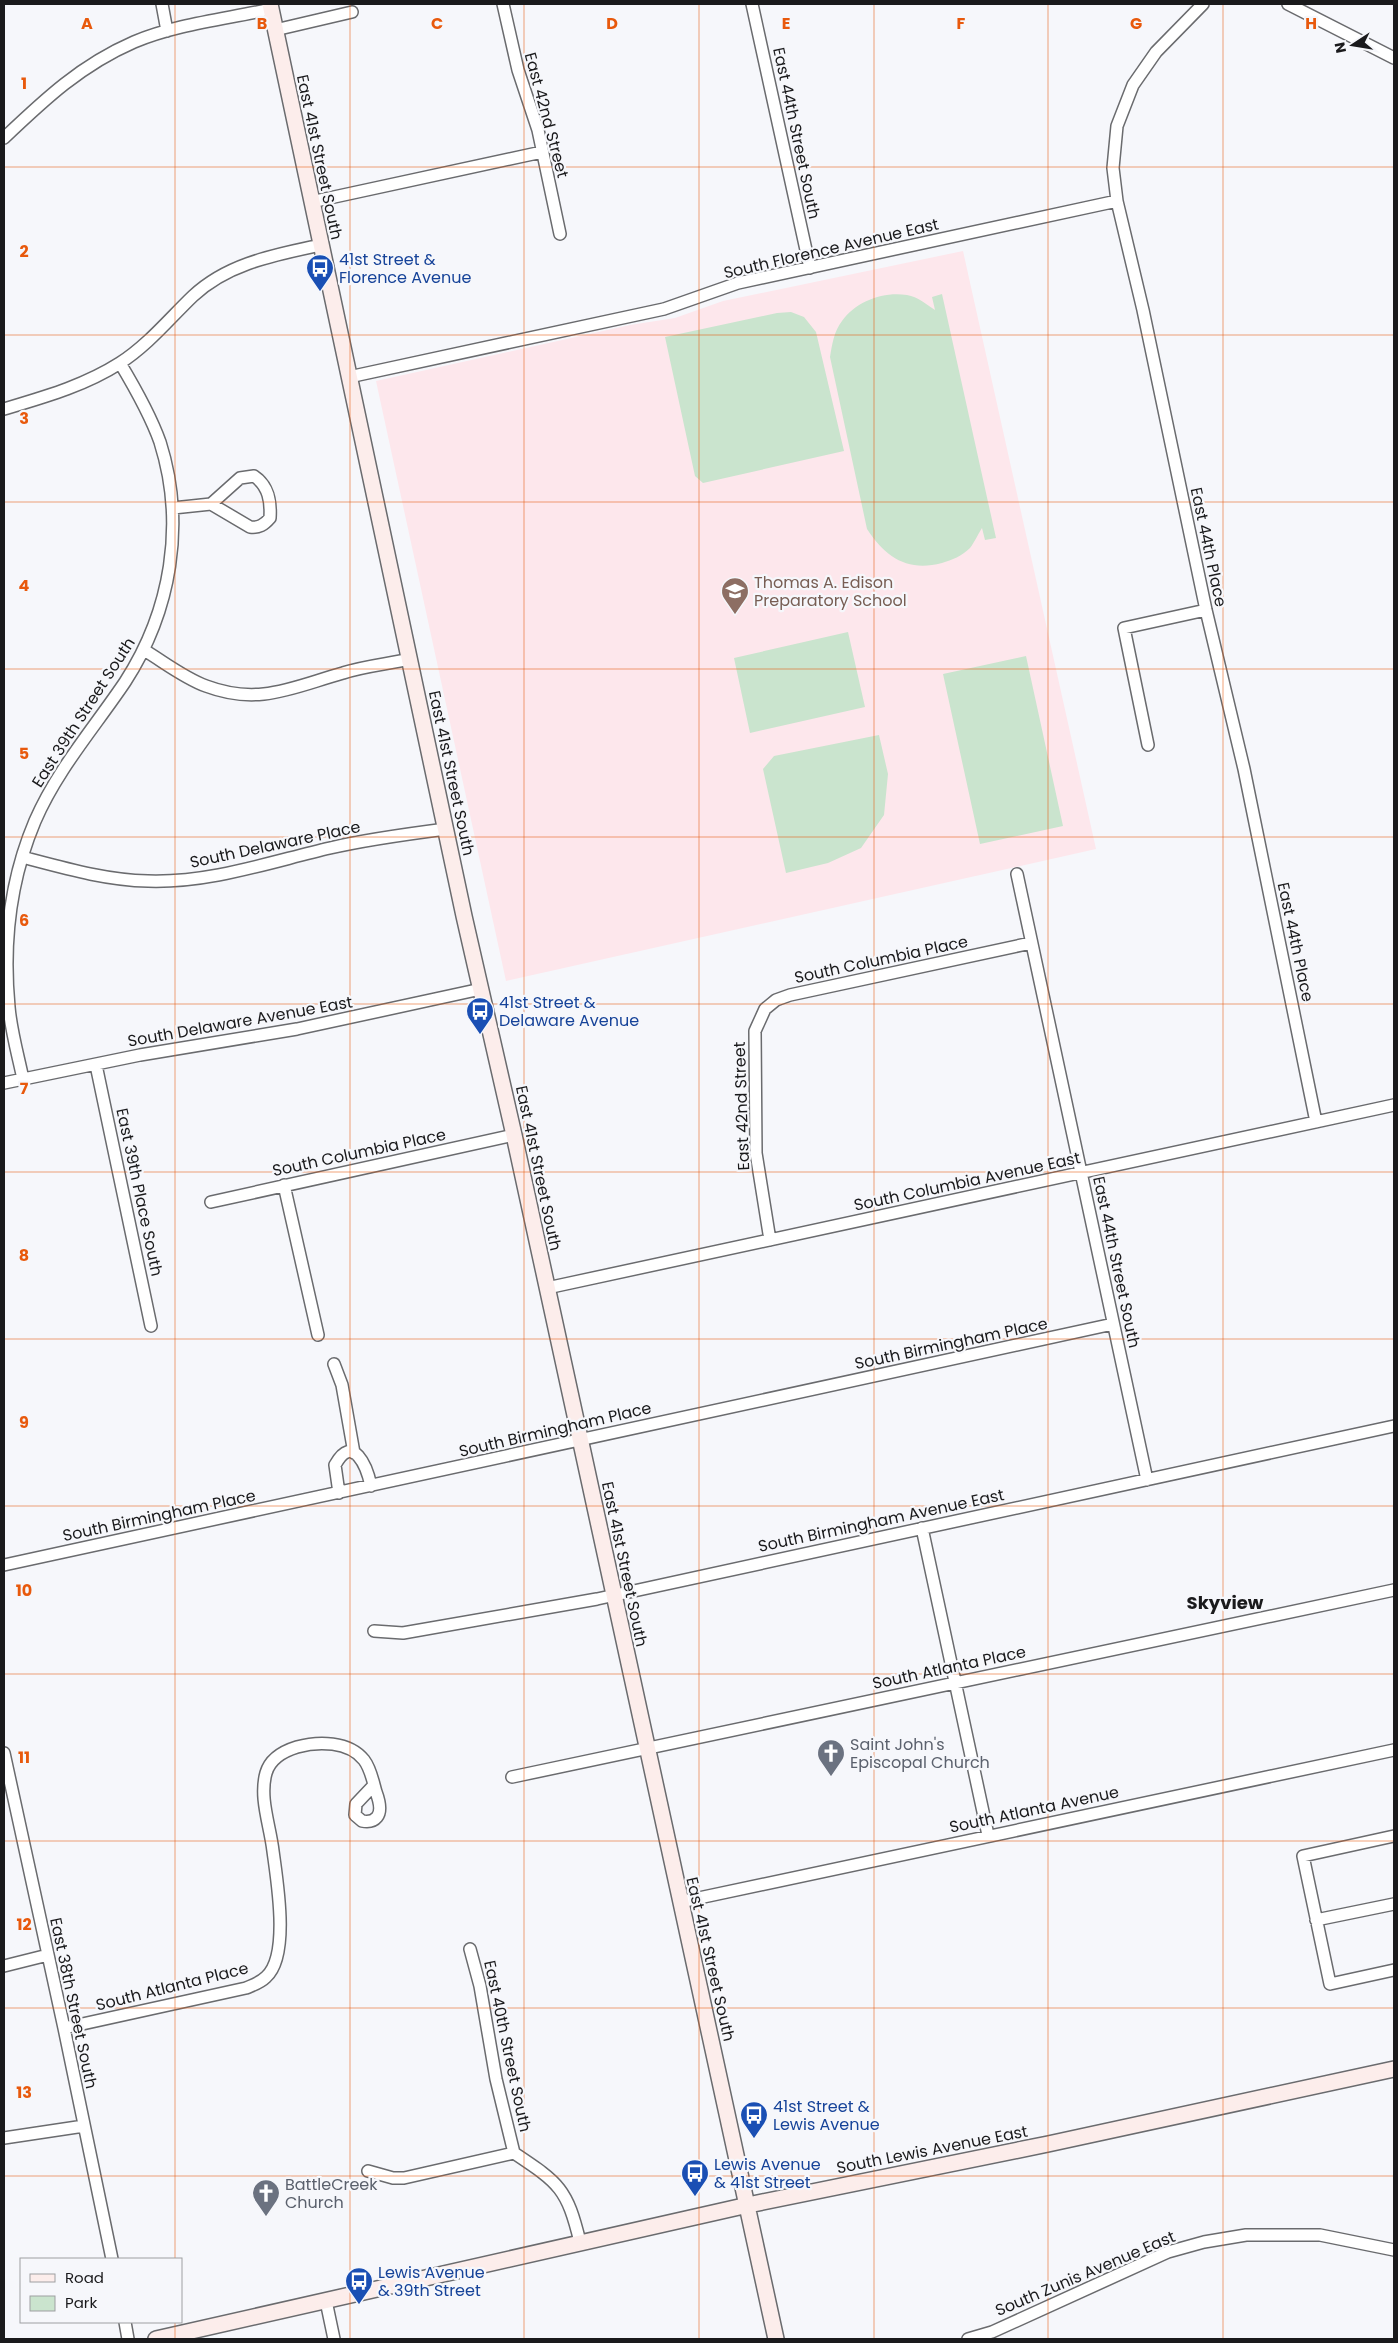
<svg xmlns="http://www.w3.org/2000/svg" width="1398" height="2343" font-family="Poppins,sans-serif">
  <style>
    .education { fill: #fde7ec }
    .green { fill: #cae4ce }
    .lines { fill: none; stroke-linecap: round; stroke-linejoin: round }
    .minor-casing { stroke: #6a6b6e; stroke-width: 14 }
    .secondary-casing { stroke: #6a6b6e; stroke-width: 18 }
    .minor { stroke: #fff; stroke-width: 11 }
    .secondary { stroke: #fcedeb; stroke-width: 15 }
    .grid { fill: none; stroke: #e8590c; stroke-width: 1; stroke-opacity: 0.55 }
    .labels { text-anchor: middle; stroke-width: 4.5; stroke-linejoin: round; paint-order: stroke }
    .street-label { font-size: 16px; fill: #1a1a1c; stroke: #f6f7fb }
    .transit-label { font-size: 16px; fill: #164399; stroke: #f6f7fb; text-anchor: start }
    .education-label { font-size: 16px; fill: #785e54; stroke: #f6f7fb; text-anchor: start }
    .worship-label { font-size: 16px; fill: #5b616d; stroke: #f6f7fb; text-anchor: start }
    .neighbourhood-label { font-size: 18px; font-weight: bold; fill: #1a1a1c; stroke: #f6f7fb }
    .grid-label { font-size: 16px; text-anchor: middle; font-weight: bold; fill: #e8590c; stroke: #f6f7fb; stroke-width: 4.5; stroke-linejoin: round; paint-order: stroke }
  </style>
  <rect width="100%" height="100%" fill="#f6f7fb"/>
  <path class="education" d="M963,251l133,598 -590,132 -130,-600 254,-56 45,-7 48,-17z"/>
  <path class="green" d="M942,294l54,244 -11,2 -3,-12c-4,6 -8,15 -12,20 -8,8 -18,12 -28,15 -34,9 -56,-5 -75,-34l-37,-172c2,-12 4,-26 12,-36 14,-20 42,-30 65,-26 11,2 19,9 28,15l-3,-13z
    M791,312l13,5 12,15 28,119 -141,32 -8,-7 -30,-139 112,-24z
    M848,632l17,75 -115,26 -16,-75z
    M1026,656l37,170 -83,18 -37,-170z
    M879,735l9,39 -4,41 -23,33 -33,15 -42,10 -23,-104 11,-13z"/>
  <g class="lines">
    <g class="minor-casing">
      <path id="minor" d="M162,4l5,27
        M503,4l15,66 20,60 22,104
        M752,4l58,264
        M1203,4l-47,48 -23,33 -16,41 -4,42 4,33 26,109 63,300 38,159 72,353
        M1288,4l106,54
        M275,30l77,-18
        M4,138c41,-39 77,-73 130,-96 43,-18 92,-23 137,-33
        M311,202l231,-50
        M349,377l315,-68 74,-26 379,-82
        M4,409c40,-12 80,-23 116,-46 28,-18 49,-44 73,-67 35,-33 82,-41 128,-51
        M173,508l38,-4 29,-26 14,-2c15,10 17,26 16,42 -6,7 -11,10 -20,9l-39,-23
        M144,650c20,12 40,28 62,36 53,20 87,1 137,-13 21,-7 45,-9 67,-14
        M1148,745l-24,-117 82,-18
        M22,857c42,11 83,23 126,24 62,2 122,-19 182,-33 38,-9 77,-14 116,-19
        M1017,874l130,606
        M96,1065l55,261
        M23,1079c-5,-24 -12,-48 -14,-72 -6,-63 1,-127 26,-186 22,-51 59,-93 90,-139 46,-71 61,-158 35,-240 -10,-28 -25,-54 -40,-79
        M4,1083l136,-28 157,-26 184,-40
        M284,1185l34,150
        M211,1202l303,-67
        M770,1240l-14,-87 -1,-122 10,-22 11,-9 14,-5 241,-52
        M547,1288l847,-183
        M334,1364l8,21 12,68
        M339,1493l-4,-28c18,-33 32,2 36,21
        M922,1528l66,307
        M4,1565l1109,-241
        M374,1631l29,2 194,-34 797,-173
        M4,1753l60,275 48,231
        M512,1777l882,-187
        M1394,1836l-91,20 27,128 64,-14
        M680,1902l714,-152
        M1316,1920l78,-16
        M470,1949l10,37 16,93 18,74c45,30 53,35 66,89
        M4,1966l44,-11
        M64,2028l182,-40c7,-3 14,-5 20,-11 24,-21 11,-96 7,-126 -3,-26 -14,-53 -7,-78 4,-14 18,-22 31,-26 21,-6 52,-6 67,13 7,9 9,22 12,32 3,8 6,19 1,25 -4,5 -10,5 -15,4l-7,-6 1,-11 18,-19
        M4,2138l80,-12
        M368,2171l25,7h11l110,-25
        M326,2301l8,38
        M125,2322l3,17
        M968,2339l24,-7 176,-80 36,-10 42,-7h74l74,15"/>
    </g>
    <g class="secondary-casing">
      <path id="secondary" d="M270,4l194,912 50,219 262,1204
        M156,2339l592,-134 300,-61 346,-75"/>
    </g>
    <use href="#minor" class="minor"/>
    <use href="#secondary" class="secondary"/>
  </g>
  <path class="grid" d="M175,4v2255M350,4v2335M524,4v2335M699,4v2335M874,4v2335M1048,4v2335M1223,4v2335M4,167h1390M4,335h1390M4,502h1390M4,669h1390M4,837h1390M4,1004h1390M4,1172h1390M4,1339h1390M4,1506h1390M4,1674h1390M4,1841h1390M4,2008h1390M4,2176h1390M175,2322v17"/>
  <defs>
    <g id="bus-pin" transform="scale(1.4375)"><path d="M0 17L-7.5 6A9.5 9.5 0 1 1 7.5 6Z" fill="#1a4fb4" stroke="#f6f7fb"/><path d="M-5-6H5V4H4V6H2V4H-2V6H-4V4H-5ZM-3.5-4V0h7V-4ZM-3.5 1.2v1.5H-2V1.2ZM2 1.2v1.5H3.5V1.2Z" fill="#fff"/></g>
    <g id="school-pin" transform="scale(1.4375)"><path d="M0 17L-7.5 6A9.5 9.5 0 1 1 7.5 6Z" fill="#8d6e63" stroke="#f6f7fb"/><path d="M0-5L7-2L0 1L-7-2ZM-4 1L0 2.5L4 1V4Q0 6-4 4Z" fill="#fff"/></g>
    <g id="church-pin" transform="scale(1.4375)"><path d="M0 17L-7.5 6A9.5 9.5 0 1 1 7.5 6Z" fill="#6b7280" stroke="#f6f7fb"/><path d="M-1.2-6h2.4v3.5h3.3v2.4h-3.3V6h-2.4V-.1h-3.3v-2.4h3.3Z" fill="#fff"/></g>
  </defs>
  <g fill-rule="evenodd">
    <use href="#bus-pin" x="320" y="268"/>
    <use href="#school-pin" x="735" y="591"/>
    <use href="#bus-pin" x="480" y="1011"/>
    <use href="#church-pin" x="831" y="1753"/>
    <use href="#bus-pin" x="754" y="2115"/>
    <use href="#bus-pin" x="695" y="2173"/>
    <use href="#church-pin" x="266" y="2193"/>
    <use href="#bus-pin" x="359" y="2281"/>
  </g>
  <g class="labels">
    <g class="street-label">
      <text transform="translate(547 115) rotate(75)" y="6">East 42nd Street</text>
      <text transform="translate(797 133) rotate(78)" y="6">East 44th Street South</text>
      <text transform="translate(320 157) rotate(78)" y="6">East 41st Street South</text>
      <text transform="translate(831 248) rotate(-13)" y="6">South Florence Avenue East</text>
      <text transform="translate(1209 547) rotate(78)" y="6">East 44th Place</text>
      <text transform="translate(83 712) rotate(-57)" y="6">East 39th Street South</text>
      <text transform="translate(452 773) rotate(78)" y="6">East 41st Street South</text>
      <text transform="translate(275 844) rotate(-12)" y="6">South Delaware Place</text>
      <text transform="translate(1296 942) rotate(78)" y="6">East 44th Place</text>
      <text transform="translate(881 959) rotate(-12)" y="6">South Columbia Place</text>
      <text transform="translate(240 1021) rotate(-10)" y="6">South Delaware Avenue East</text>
      <text transform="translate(741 1106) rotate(-92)" y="6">East 42nd Street</text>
      <text transform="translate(359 1152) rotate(-12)" y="6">South Columbia Place</text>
      <text transform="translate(539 1168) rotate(78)" y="6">East 41st Street South</text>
      <text transform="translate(967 1181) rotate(-12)" y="6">South Columbia Avenue East</text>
      <text transform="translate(140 1192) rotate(78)" y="6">East 39th Place South</text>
      <text transform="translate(1117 1262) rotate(78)" y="6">East 44th Street South</text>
      <text transform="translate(951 1343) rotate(-12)" y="6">South Birmingham Place</text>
      <text transform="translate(555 1429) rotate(-13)" y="6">South Birmingham Place</text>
      <text transform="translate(159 1515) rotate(-12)" y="6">South Birmingham Place</text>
      <text transform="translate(881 1520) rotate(-12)" y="6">South Birmingham Avenue East</text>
      <text transform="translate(625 1564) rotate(78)" y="6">East 41st Street South</text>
      <text transform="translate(949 1667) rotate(-12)" y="6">South Atlanta Place</text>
      <text transform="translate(1034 1809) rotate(-12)" y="6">South Atlanta Avenue</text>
      <text transform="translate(711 1959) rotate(77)" y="6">East 41st Street South</text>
      <text transform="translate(172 1986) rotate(-14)" y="6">South Atlanta Place</text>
      <text transform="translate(74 2003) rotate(78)" y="6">East 38th Street South</text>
      <text transform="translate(508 2046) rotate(78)" y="6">East 40th Street South</text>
      <text transform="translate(932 2149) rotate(-11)" y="6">South Lewis Avenue East</text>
      <text transform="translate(1085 2273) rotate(-23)" y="6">South Zunis Avenue East</text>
    </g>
    <g class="transit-label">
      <text x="339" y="265">41st Street &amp;<tspan x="339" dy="18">Florence Avenue</tspan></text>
      <text x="499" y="1008">41st Street &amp;<tspan x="499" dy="18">Delaware Avenue</tspan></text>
      <text x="773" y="2112">41st Street &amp;<tspan x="773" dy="18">Lewis Avenue</tspan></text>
      <text x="714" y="2170">Lewis Avenue<tspan x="714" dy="18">&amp; 41st Street</tspan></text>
      <text x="378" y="2278">Lewis Avenue<tspan x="378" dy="18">&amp; 39th Street</tspan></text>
    </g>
    <g class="education-label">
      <text x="754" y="588">Thomas A. Edison<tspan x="754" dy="18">Preparatory School</tspan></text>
    </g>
    <g class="worship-label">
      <text x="850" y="1750">Saint John's<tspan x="850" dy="18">Episcopal Church</tspan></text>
      <text x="285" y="2190">BattleCreek<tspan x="285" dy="18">Church</tspan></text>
    </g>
    <g class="neighbourhood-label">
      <text x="1225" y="1609">Skyview</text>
    </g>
  </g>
  <g class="grid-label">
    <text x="87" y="29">A</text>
    <text x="262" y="29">B</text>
    <text x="437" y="29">C</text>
    <text x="612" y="29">D</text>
    <text x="786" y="29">E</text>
    <text x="961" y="29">F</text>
    <text x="1136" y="29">G</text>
    <text x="1311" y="29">H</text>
    <text x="24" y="89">1</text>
    <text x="24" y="257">2</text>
    <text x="24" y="424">3</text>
    <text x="24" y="591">4</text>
    <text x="24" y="759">5</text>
    <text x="24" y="926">6</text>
    <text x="24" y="1094">7</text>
    <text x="24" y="1261">8</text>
    <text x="24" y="1428">9</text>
    <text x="24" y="1596">10</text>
    <text x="24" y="1763">11</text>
    <text x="24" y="1930">12</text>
    <text x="24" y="2098">13</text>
  </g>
  <rect width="1398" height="2343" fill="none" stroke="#1a1a1c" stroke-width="10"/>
  <rect x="20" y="2258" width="162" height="65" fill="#f6f7fb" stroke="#9e9fa2"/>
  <rect x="30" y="2274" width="25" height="8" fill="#fcedeb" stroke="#9e9fa2"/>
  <text x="65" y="2283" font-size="15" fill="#1a1a1c">Road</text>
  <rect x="30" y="2296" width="25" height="15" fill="#cae4ce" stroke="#9e9fa2"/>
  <text x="65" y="2308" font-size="15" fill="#1a1a1c">Park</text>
  <g transform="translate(1353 45) rotate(258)" stroke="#f6f7fb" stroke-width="4" paint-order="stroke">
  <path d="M0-4L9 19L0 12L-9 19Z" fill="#1a1a1c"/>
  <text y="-8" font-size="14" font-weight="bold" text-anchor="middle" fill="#1a1a1c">N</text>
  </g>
</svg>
